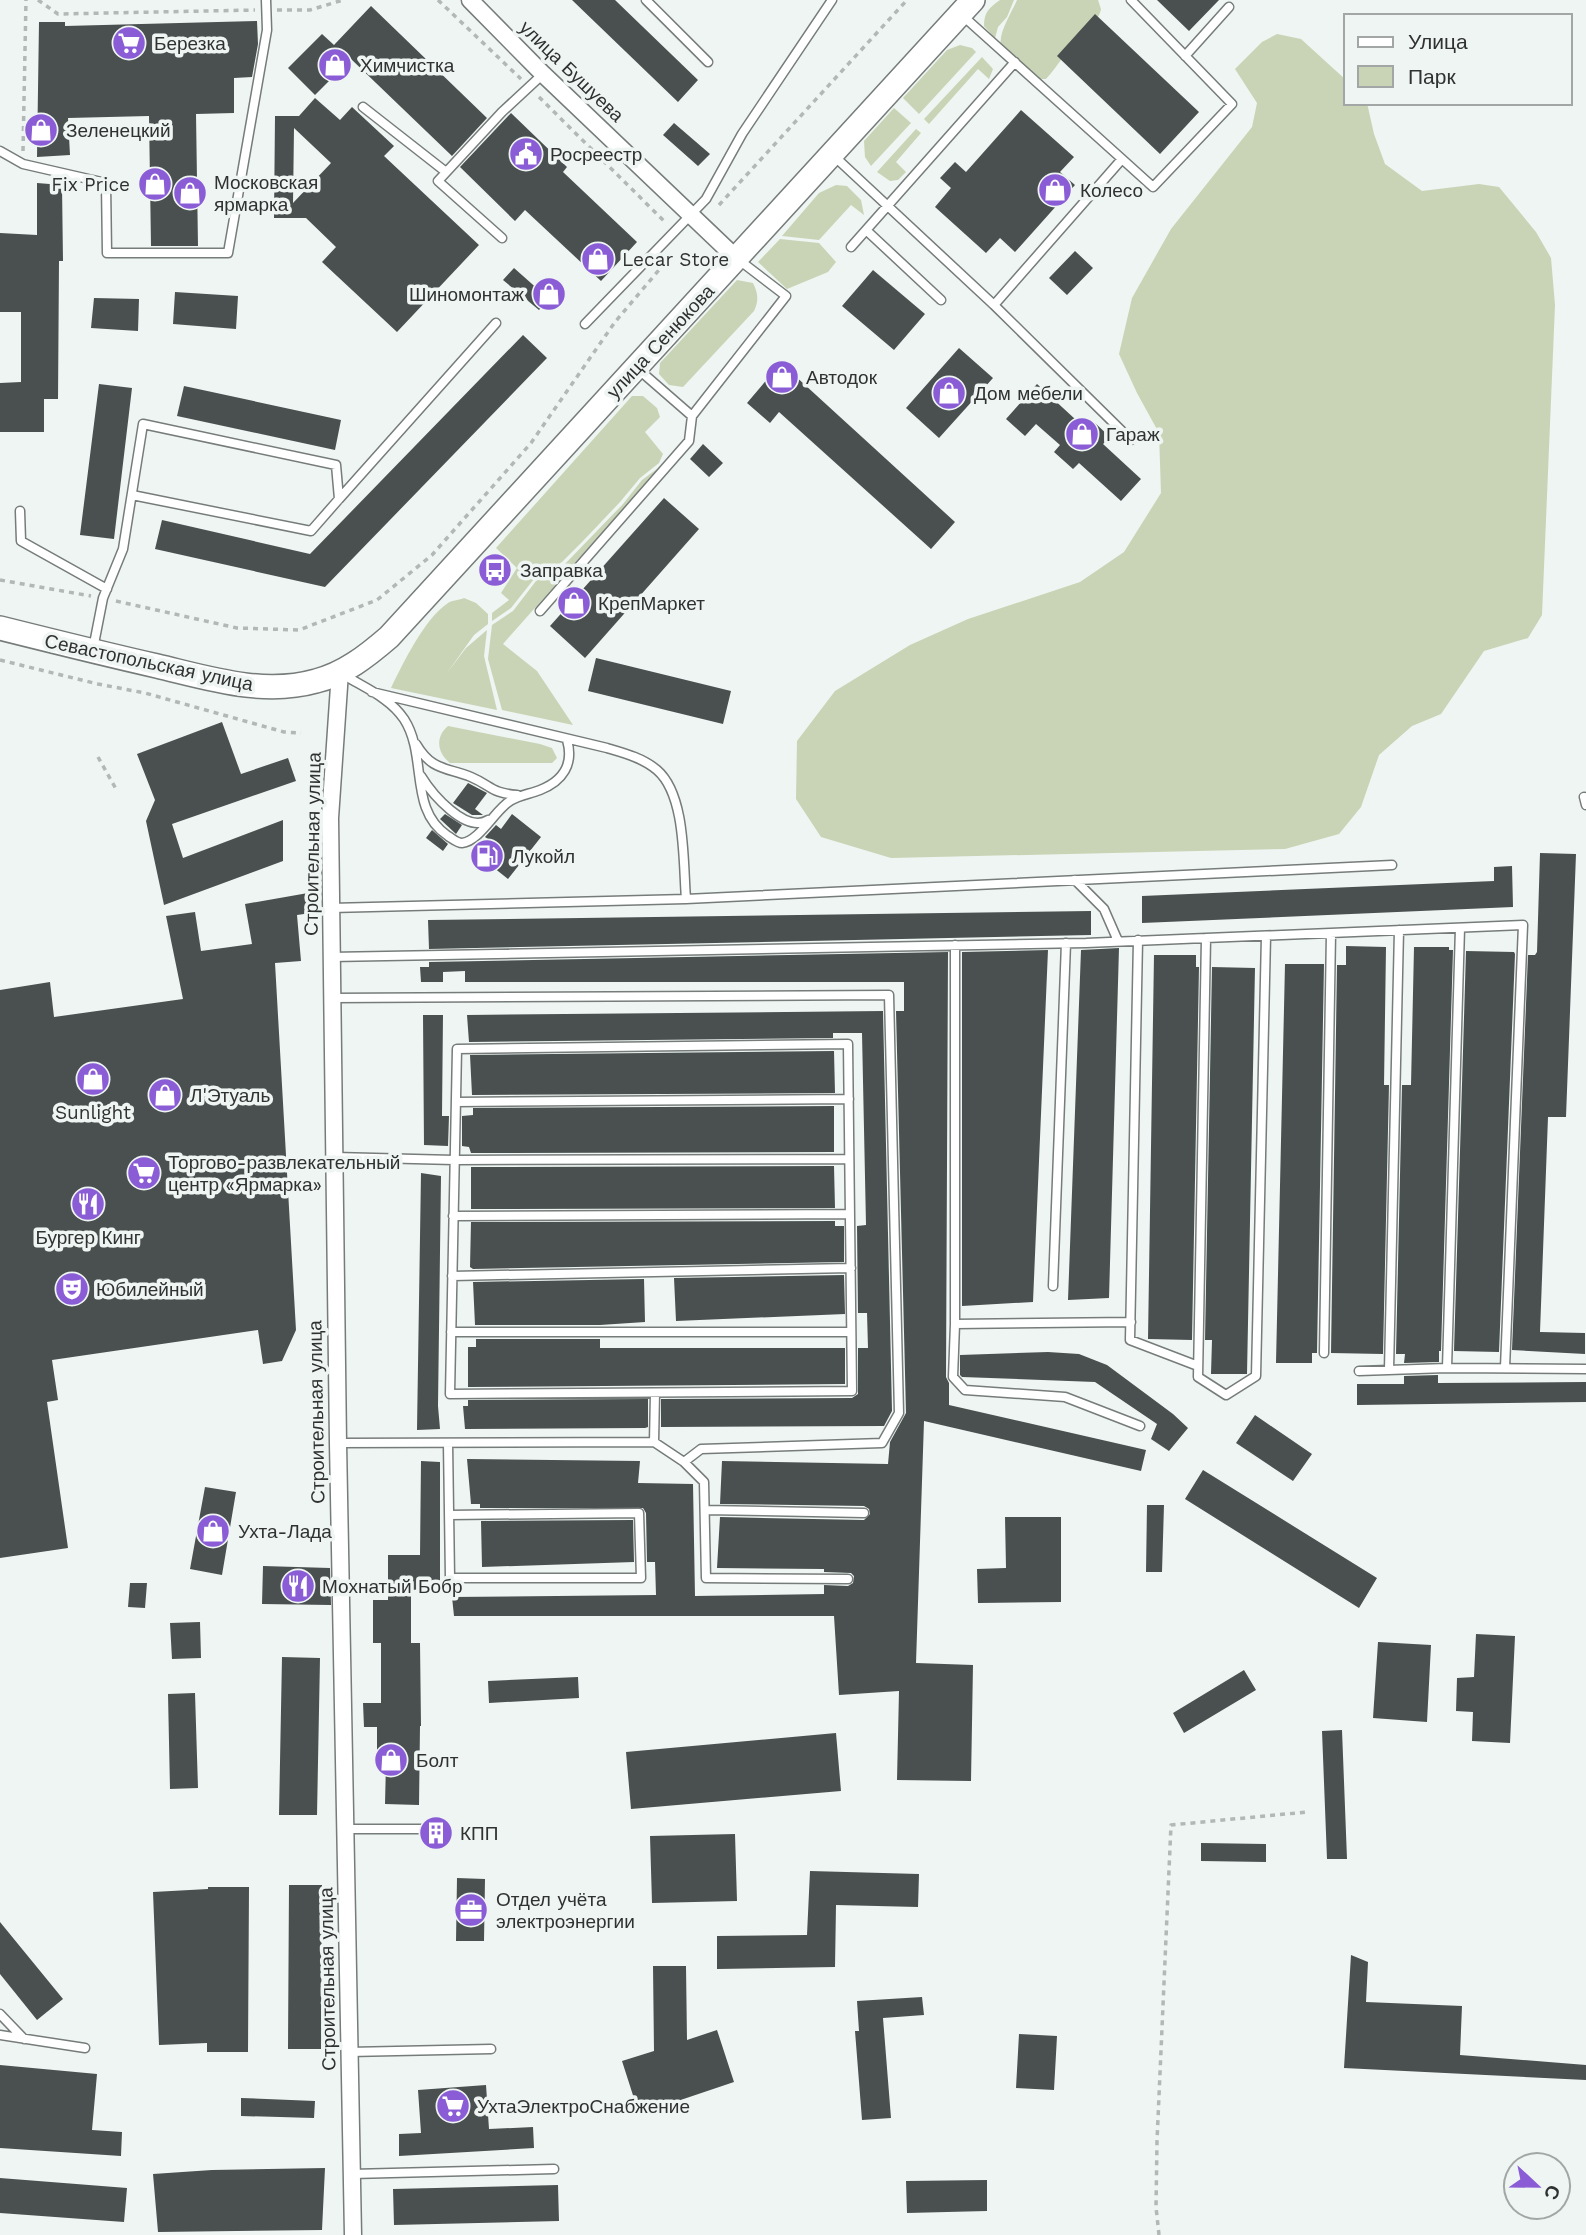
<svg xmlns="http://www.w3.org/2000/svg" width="1586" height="2235" font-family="'Work Sans',sans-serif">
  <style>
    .green { fill: #c8d4b5 }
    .building { fill: #4a5050; fill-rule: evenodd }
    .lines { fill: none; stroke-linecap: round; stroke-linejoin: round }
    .lane-casing { stroke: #767c7a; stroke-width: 11 }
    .street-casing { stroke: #767c7a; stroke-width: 19 }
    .secondary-casing { stroke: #767c7a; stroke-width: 26 }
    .path { stroke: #b2b8b5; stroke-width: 3.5; stroke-dasharray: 5 5; stroke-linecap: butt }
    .lane { stroke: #fff; stroke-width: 8 }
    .street { stroke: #fff; stroke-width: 16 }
    .secondary { stroke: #fff; stroke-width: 23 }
    .labels { text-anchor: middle; stroke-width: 7; stroke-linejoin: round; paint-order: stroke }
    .poi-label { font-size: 19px; fill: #303231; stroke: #eef5f2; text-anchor: start }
    .street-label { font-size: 19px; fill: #303231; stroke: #eef5f2 }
  </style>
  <rect width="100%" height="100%" fill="#eef5f2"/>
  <path class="green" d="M1000,0h14l-7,17 -9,10 -3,11 -11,-12c0,-14 5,-18 16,-26z
    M1017,0h81l3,9c-3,16 -20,22 -28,34 -11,14 -15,23 -27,36h-7l-38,-33c-3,-13 10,-32 16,-46z
    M1277,34l24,5 45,41v23h21l7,31 11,30 37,27 57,-7 20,3 37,45 15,26 4,47 -13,310 -14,23 -44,13 -43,63 -29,12 -33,29 -18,52 -22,27 -54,15 -394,9 -70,-21 -25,-38 1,-58 38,-50 75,-46 58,-26 112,-37 44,-30 37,-59 -2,-60 -22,-40 -18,-39 13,-56 39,-69 81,-102 5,-24 -22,-34 27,-27z
    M960,45l12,3 4,4 -57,62 -16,-16 44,-48z
    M982,57l11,12 -4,10 -11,-10 -49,55 -5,-5z
    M894,108l17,15 -40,43 -6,-9 -1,-16z
    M916,129l5,4 -25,29 10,10 -8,8 -8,1 -13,-9z
    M836,185l11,1 14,14 3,15 -13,-10 -32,35 -37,-4 37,-43z
    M780,239l39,4 17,19 -8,10 -41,17 -29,-27z
    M737,280l16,3c5,10 6,18 1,28l-71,76 -14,-2 -10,-11 1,-11z
    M632,396h11l14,12 3,9 -15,15 18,22 -4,9 -19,15 -20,24 -37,39 -21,21 -28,17 -23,29 -19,13v-8l17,-13 -8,-7 16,-25 -21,-20z
    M661,466l-158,178 34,27 36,54 -71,-15 -14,-51 4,-34 21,-14 23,-30 28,-16 59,-61 19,-24z
    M464,598l12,5 12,11v10l-14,11 -27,38 19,-25 21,-18 -3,26 13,54 -106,-22c12,-25 34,-70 57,-85 4,-3 12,-3 16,-5z
    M448,726l92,18 12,4 5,10 -5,5h-102c-13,-10 -15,-26 -2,-37z"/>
  <path class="building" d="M572,0h43l83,80 -20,22z
    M1157,0h62l-30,31z
    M371,6l116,112 -35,38 -101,-97 -36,36 -27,-27 34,-34 12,11z
    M1095,14l104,98 -39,42 -103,-98z
    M257,21l1,23 -6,33 -18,1v35l-38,1 2,132h-47l-2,-130 -81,2 2,37 -33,2 2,-135h26v4z
    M315,98l25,22 12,-13 42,39 -10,10 95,89 -82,87 -75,-70 14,-15 -30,-29h-32l1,-102h24zM294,128l37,35 -38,40z
    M1021,110l53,47 -14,15 15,13 -60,67 -15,-14 -14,15 -51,-46 16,-19 -11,-10 15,-16 11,10z
    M511,113l56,54 -4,5 74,70 -36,39 -76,-71 -10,11 -55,-54z
    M674,123l36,31 -12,12 -35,-31z
    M37,183l25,2 1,76h-4l-1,138h-14v33h-44v-49l21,-1v-70h-21v-79l37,2z
    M1075,251l18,17 -26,27 -18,-17z
    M514,268l35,31 -10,11 -36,-30z
    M873,270l52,44 -31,36 -52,-44z
    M175,292l63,4 -2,33 -63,-5z
    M94,298l45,1 -1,32 -47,-3z
    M523,335l24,23 -222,229 -170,-38 7,-29 148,34z
    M959,348l34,30 -54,60 -33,-30z
    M781,363l174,159 -24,27 -152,-137 -9,11 -23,-20z
    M99,384l33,4 -18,151 -34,-4z
    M1037,384l51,47 7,-8 15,14 -7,7 38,35 -20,22 -42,-38 -6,6 -19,-17 6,-7 -24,-21 -11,12 -19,-17z
    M184,386l157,34 -6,30 -158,-34z
    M703,444l20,19 -14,14 -19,-18z
    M664,498l35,31 -114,129 -35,-32z
    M596,658l135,33 -8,33 -135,-33z
    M222,722l19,52 47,-16 8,23 -124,43 11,34 100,-38v41l-119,44 -18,-84 9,-21 -18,-46z
    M468,783l19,10 -12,16 8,6h-11l-19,-12z
    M445,814l17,11 -6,9 -16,-15z
    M512,814l29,23 -33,42 -29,-23 12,-15 -6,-4 11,-12 5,4z
    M432,830l16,14 -5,7 -17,-13z
    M1540,853l36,1 -10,263h-18l-8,215 45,1v21l-73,-4 16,-395h7l2,-3z
    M1512,866l1,41 -371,16v-27l352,-15v-14z
    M308,893l3,20 -14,2 4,46 -26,2 21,367 -14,31 -19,3 -5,-34 -206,30 6,40 -11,2 21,146 -68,10v-568l50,-8 4,35 129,-18 -17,-83 29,-4 6,39 51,-7 -7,-40z
    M1091,911v24l-662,14 -1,-29z
    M1346,946l40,1 -2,138h5l-6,269 -52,-1 6,-388h9z
    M1414,947h35v3h4l-12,401h-2v11l-35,1 1,-9h-9l6,-269h9z
    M1119,948l-10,350 -41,2 13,-350z
    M1048,950l-15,352 -71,4v-354z
    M1466,951l48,1 1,2 -16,398 -45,-1z
    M948,952l-2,425 3,6v22l197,45 -5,21 -217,-50 -8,242 57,2 -2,116 -74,-1 2,-89 -60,4 -5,-79h-380l-2,-19 204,-2 -1,-33h-8l-1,-49 -3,-5h-163v-4h-9l-4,-45 173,2 -2,22 55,1 2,112 129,-2v-9l24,1 5,-3 1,-7 -3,-3 -27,-1v-3l-107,-1 3,-51 144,3 6,-6 -1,-5 -5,-3 -144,-2 2,-43 166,3 2,-22 16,-29 -10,-402h8v-29h-439v-11l-22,1v10h-22l-1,-15h9v-5z
    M1154,955h42v12h3l-7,373 -44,-1z
    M1285,964h39l-7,389h-5v10h-36z
    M1212,967l43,1 -8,406h-36l1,-34h-7z
    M883,1011l9,400 -8,15 -223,1v-28l191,-1 6,-4v-46h10l-1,-35h-9l-1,-87 9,-1 -4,-192h-29v5l-364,4 -2,-27z
    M423,1015h20l-1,101h7l-1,30 -24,-1z
    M834,1051l1,42 -363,2 -2,-40z
    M834,1106v46l-363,1 -2,-6 -7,-1v-30l11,-1v-7z
    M834,1166l1,42 -364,1v-42z
    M421,1173l20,3 -3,230 2,23 -23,1z
    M835,1221v5h9v36l-371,7 -3,-2 1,-45z
    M844,1275l1,39 -169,7 -2,-43z
    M644,1279l1,43 -45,3h-125l-2,-43z
    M476,1339h124v9h245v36l-377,3v-40h8z
    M1048,1352l31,2 28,11 66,49 15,14 -19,23 -18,-12 6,-15 -62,-42 -133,-5 -2,-2v-20z
    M1438,1375v8l148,-1v20l-229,3v-21h47v-8z
    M648,1399v28l-3,1 -180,1 -2,-23h5v-6z
    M1255,1415l57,39 -19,27 -57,-38z
    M421,1461l19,1v126l-29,2v53h9l1,83h-1l-1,79 -34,-1 1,-41h-9v-36h-13l-1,-24h18v-60h-8v-43h15v-45h32z
    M1203,1470l174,108 -18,30 -174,-109z
    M205,1487l31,5 -14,83 -32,-6z
    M1147,1505h17l-2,67h-16z
    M1005,1517h56v85l-83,1 -1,-34 29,-1z
    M633,1520l1,42 -152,5 -1,-46z
    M263,1566l67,2 1,37 -69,-1z
    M130,1583h17l-2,25 -17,-1z
    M200,1622l1,36 -29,1 -2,-36z
    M1476,1634l39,2 -5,107 -38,-2 1,-29 -17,-1 1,-33 17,-1z
    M1378,1642l53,3 -4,77 -54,-4z
    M282,1657l38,1 -3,157h-38z
    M1244,1670l12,20 -72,43 -11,-20z
    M578,1677l1,21 -90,5 -1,-22z
    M195,1693l3,95 -28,1 -2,-95z
    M1342,1730l5,129h-20l-5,-128z
    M836,1733l5,58 -210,18 -5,-57z
    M426,1824h18l1,19h-18l1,-15z
    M735,1834l2,67 -85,2 -2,-67z
    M1201,1843l65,1v18l-65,-1z
    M810,1871l109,3 -1,33 -82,-2 -1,62 -118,2v-33l90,-1z
    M457,1878l28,1 -1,62h-28z
    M289,1885h33l-1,164h-33z
    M208,1887h41l-1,165h-41v-9l-48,2 -6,-153 55,-3z
    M0,1922l63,77 -26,21 -37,-46z
    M1351,1955l17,7 -2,40 96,4 -2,49 126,10v15l-242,-12z
    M653,1966h33l1,74 30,-10 17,52 -95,32 -17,-53 32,-10z
    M922,1997l2,18 -41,3 8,100 -29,2 -7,-89h4l-2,-30z
    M1019,2034l38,2 -3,54 -38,-2z
    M0,2065l97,9 -5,56 30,2 -1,24 -121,-8z
    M486,2085l3,44 44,-2 1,21 -135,8v-22l22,-1 -3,-43z
    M241,2098l74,3 -1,17 -73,-2z
    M325,2168l-3,62 -164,2 -5,-58 59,-4z
    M0,2178l127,10 -3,34 -124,-9z
    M987,2180v31l-80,2 -1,-32z
    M558,2185l1,36 -165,4 -1,-36z"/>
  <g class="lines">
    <g class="lane-casing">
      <path id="lane" d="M646,0l62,62
        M963,16l159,143
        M1185,56l44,-49
        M363,107l83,65
        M0,151l23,13 83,19 1,70h121l39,-223 -1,-30
        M834,156l160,149 137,135
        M866,230l75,70
        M502,238l-64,-57 64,-69 41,-38
        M851,247l164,-185
        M994,305l128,-146 31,28 79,-83 -101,-104
        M585,324l121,-125 36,-65 90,-134
        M638,369l54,47 94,-120 -47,-36
        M339,499l157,-176
        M20,511l1,30 86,48
        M540,611l149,-170 3,-25
        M93,649l10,-51 20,-49 20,-125 193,41 3,34 -28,32 -179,-36
        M344,675c21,13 46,23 60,44 24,37 4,91 44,117 5,3 9,7 14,7 18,-2 33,-33 48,-42 9,-6 20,-7 30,-11 23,-9 34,-26 27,-50
        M372,692l235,56c17,5 36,10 50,22 29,25 26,92 29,129
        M416,744c16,27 30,23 55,33 21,9 20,16 46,18
        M421,776c11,18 45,58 67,44
        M1584,797l2,8
        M1075,880l29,29 14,32
        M331,908l355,-9 706,-34
        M1206,938l-8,439 28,18 30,-19 10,-440
        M1138,940l-8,400 68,26
        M955,945v379l176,-2
        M331,957l755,-14 437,-18 -18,443
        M332,998l557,-3 10,418 -17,30 -181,6 -17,13
        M848,1044l4,347 -402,3 7,-345z
        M456,1102l393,-3
        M335,1157l119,3 395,-1
        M453,1216l397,-2
        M452,1276l399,-8
        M1053,1286l13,-343
        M955,1324l-2,53 12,13 100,7 75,29
        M451,1332h400
        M1324,1353l7,-420
        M1447,1368l13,-440
        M1389,1370l10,-440
        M1359,1371l88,-3 139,1
        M654,1442l1,-49
        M338,1443l316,-1 30,20 20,20 2,96 142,1
        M448,1443l2,135h191l-2,-65 -190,2
        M705,1510l159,3
        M345,1829h77
        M0,2014l24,25
        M0,2035l85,13
        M349,2052l142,-3
        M352,2174l202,-5"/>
    </g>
    <g class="street-casing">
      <path id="street" d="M470,0l73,74 193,184
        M340,672l-10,146 8,625 15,792"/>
    </g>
    <g class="secondary-casing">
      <path id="secondary" d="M0,628c52,13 104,26 157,38 51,12 106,30 159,15 28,-7 51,-25 73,-44l584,-637"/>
    </g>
    <path class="path" d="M38,0l20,14 197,-4
      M438,0l83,79
      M277,10h33l33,-10
      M539,97l126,125
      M23,151l3,-151
      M719,205l188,-205
      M0,580l91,16
      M116,601l121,27 62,2 78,-30 55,-45 99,-112 84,-121 49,-58
      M0,660l98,24 47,9 139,39 17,1
      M98,757l18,32
      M1159,2235l-3,-28 1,-66 14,-316 136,-13"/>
    <use href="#lane" class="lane"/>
    <use href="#street" class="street"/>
    <use href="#secondary" class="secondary"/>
  </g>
  <defs>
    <g id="supermarket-disc" transform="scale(1.75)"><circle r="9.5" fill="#8a5cd5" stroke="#eef5f2"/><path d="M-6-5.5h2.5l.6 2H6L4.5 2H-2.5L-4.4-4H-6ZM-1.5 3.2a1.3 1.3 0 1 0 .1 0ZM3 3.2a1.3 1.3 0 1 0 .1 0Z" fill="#fff"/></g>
    <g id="shop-disc" transform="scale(1.75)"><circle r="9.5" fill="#8a5cd5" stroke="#eef5f2"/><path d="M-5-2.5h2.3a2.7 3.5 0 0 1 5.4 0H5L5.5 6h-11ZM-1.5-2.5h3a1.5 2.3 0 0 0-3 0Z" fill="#fff"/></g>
    <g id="civic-disc" transform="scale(1.75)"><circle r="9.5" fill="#8a5cd5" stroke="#eef5f2"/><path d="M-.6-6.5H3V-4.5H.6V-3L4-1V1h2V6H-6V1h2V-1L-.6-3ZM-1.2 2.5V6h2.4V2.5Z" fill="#fff"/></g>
    <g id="bus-disc" transform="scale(1.75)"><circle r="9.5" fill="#8a5cd5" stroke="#eef5f2"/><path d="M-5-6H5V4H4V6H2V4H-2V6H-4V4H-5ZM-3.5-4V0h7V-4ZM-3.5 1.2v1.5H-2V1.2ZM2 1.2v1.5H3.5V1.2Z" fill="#fff"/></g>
    <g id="fuel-disc" transform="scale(1.75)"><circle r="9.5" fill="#8a5cd5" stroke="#eef5f2"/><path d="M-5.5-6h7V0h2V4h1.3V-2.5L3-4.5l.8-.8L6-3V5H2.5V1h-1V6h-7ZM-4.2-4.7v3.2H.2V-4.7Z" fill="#fff"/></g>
    <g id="restaurant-disc" transform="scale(1.75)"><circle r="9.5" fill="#8a5cd5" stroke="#eef5f2"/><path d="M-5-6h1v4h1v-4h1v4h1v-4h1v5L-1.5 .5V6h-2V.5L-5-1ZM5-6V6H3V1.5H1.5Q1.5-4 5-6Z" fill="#fff"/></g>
    <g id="theatre-disc" transform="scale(1.75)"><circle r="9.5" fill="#8a5cd5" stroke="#eef5f2"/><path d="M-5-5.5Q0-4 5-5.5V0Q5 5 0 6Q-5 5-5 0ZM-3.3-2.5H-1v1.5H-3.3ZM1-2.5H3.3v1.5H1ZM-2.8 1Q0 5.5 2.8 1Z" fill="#fff"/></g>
    <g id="building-disc" transform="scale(1.75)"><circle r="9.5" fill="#8a5cd5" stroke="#eef5f2"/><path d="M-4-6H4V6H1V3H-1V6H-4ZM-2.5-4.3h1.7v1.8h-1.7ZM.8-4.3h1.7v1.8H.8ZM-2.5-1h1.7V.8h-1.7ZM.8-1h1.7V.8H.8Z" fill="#fff"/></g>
    <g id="office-disc" transform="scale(1.75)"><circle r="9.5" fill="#8a5cd5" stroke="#eef5f2"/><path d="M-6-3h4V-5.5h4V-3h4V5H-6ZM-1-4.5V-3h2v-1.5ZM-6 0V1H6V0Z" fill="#fff"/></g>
  </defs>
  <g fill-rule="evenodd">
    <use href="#supermarket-disc" x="129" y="43"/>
    <use href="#shop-disc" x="335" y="65"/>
    <use href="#shop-disc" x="41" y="130"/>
    <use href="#civic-disc" x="526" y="154"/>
    <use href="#shop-disc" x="155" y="184"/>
    <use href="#shop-disc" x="1055" y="190"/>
    <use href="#shop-disc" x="190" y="193"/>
    <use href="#shop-disc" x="598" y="259"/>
    <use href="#shop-disc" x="549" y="294"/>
    <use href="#shop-disc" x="782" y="377"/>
    <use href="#shop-disc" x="949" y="393"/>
    <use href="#shop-disc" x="1082" y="434"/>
    <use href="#bus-disc" x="495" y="570"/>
    <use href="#shop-disc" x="574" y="603"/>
    <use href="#fuel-disc" x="487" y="856"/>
    <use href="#shop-disc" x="93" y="1079"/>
    <use href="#shop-disc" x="165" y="1095"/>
    <use href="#supermarket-disc" x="144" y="1173"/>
    <use href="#restaurant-disc" x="88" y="1204"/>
    <use href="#theatre-disc" x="72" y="1289"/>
    <use href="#shop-disc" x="213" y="1531"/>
    <use href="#restaurant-disc" x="298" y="1586"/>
    <use href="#shop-disc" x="391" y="1760"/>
    <use href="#building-disc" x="436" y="1833"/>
    <use href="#office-disc" x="471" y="1910"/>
    <use href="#supermarket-disc" x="453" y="2106"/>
  </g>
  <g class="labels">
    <g class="poi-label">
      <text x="154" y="50">Березка</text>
      <text x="360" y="72">Химчистка</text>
      <text x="66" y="137">Зеленецкий</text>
      <text x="550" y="161">Росреестр</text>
      <text x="214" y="189">Московская<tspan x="214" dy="22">ярмарка</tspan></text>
      <text x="130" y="191" text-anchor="end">Fix Price</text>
      <text x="1080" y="197">Колесо</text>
      <text x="622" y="266">Lecar Store</text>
      <text x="524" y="301" text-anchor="end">Шиномонтаж</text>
      <text x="806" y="384">Автодок</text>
      <text x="974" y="400">Дом мебели</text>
      <text x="1106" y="441">Гараж</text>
      <text x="520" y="577">Заправка</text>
      <text x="598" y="610">КрепМаркет</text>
      <text x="512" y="863">Лукойл</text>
      <text x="190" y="1102">Л'Этуаль</text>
      <text x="93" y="1119" text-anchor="middle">Sunlight</text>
      <text x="168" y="1169">Торгово-развлекательный<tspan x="168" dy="22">центр «Ярмарка»</tspan></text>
      <text x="88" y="1244" text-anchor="middle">Бургер Кинг</text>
      <text x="96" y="1296">Юбилейный</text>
      <text x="238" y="1538">Ухта-Лада</text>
      <text x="322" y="1593">Мохнатый Бобр</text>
      <text x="416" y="1767">Болт</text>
      <text x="460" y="1840">КПП</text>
      <text x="496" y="1906">Отдел учёта<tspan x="496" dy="22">электроэнергии</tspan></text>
      <text x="477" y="2113">УхтаЭлектроСнабжение</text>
    </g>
    <g class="street-label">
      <text transform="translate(572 71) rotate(44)" y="7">улица Бушуева</text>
      <text transform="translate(660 341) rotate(-47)" y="7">улица Сенюкова</text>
      <text transform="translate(149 662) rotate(12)" y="7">Севастопольская улица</text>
      <text transform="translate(312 844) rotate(-89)" y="7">Строительная улица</text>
      <text transform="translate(316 1412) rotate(-91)" y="7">Строительная улица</text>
      <text transform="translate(327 1979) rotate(-91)" y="7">Строительная улица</text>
    </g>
  </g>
  <rect x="1344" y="14" width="228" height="91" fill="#eef5f2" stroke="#a2a7a5" stroke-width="2"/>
  <rect x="1358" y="37" width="35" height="10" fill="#ffffff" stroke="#a2a7a5" stroke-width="2"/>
  <text x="1408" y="49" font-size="21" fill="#303231">Улица</text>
  <rect x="1358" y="66" width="35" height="21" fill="#c8d4b5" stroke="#a2a7a5" stroke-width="2"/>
  <text x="1408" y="84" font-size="21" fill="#303231">Парк</text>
  <g transform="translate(1537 2186) rotate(112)"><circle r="33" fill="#eef5f2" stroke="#a2a7a5" stroke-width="2"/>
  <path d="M0-5L12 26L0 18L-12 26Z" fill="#8a5cd5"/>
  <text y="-10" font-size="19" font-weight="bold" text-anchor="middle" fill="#303231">С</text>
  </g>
</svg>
